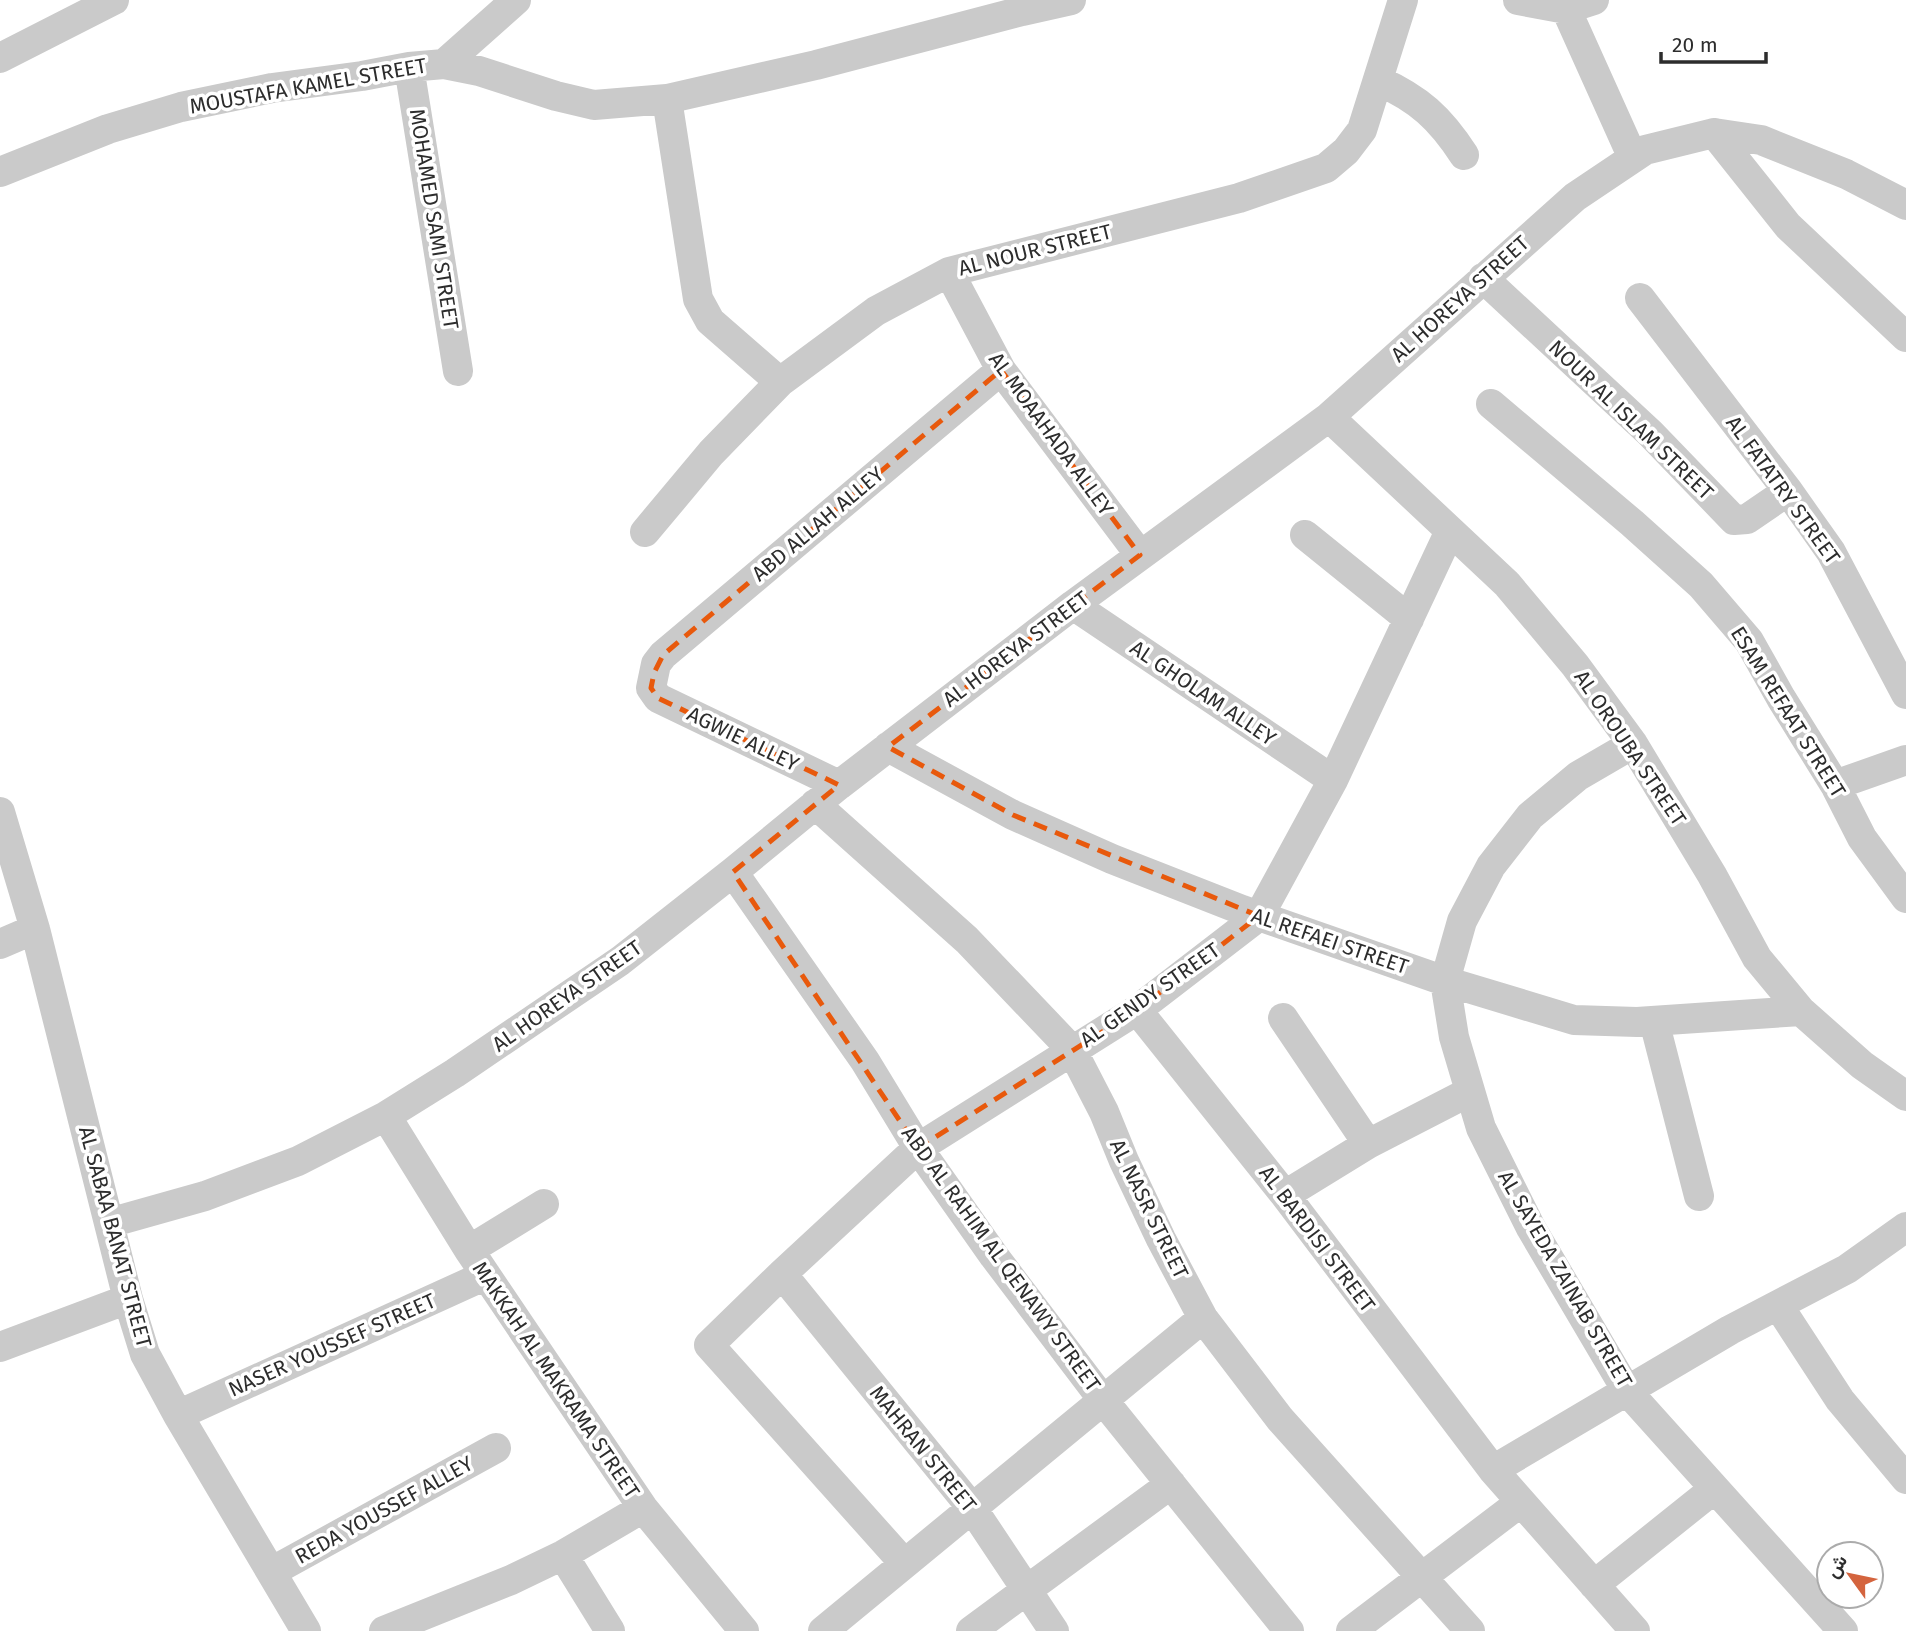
<svg xmlns="http://www.w3.org/2000/svg" width="1906" height="1631" font-family="'Fira Sans',Vazirmatn,sans-serif">
  <style>
    .lines { fill: none; stroke-linecap: round; stroke-linejoin: round }
    .minor { stroke: #cacaca; stroke-width: 30 }
    .marked { fill: none; stroke: #e8590c; stroke-width: 5; stroke-dasharray: 14 9; stroke-linejoin: round }
    .labels { text-anchor: middle; stroke-width: 7; stroke-linejoin: round; paint-order: stroke }
    .street-label { font-size: 21px; fill: #2d2d2d; stroke: #fff }
  </style>
  <rect width="100%" height="100%" fill="#fff"/>
  <g class="lines">
    <path class="minor" d="M1518,0l48,9 28,-9
      M1559,0l7,9 67,149
      M0,58l114,-58
      M444,64l72,-64
      M409,67l49,304
      M1379,81c40,18 61,37 85,74
      M667,99l31,200 12,22 70,61
      M1714,133l74,93 118,111
      M0,172l108,-43 73,-22 91,-19 90,-12 47,-9 35,-3 35,7 77,25 38,9 73,-6 149,-34 206,-54 49,-11
      M949,272l52,98 139,185
      M1483,278l167,155 84,87 13,-1 41,-28
      M1640,298l148,193 43,61 75,142
      M1491,404l141,119 69,62 48,56 32,57 54,87 27,53 44,60
      M1329,417l178,167 68,81 58,79 79,131 45,83 44,53 61,54 44,31
      M645,532l66,-79 69,-71 96,-71 73,-39 290,-74 87,-30 20,-17 16,-21 41,-130
      M1305,535l104,84
      M1073,605l260,175
      M1633,744l-55,32 -48,40 -39,50 -29,55 -17,60 9,56 27,91 50,100 96,163 216,240
      M888,747l125,68 99,44 130,51 203,71 129,39 63,2 164,-11
      M839,785l-181,-87 -7,-10 5,-24 7,-9 338,-285
      M1835,785l71,-25
      M815,804l152,136 105,110 32,62 20,49 37,78 42,79 77,101 190,212
      M0,812l35,117 93,370 17,55 33,61 128,216
      M733,872l132,189 53,87 76,108 109,144 186,231
      M0,944l35,-15
      M1137,1010l148,185 208,275 142,161
      M1283,1018l85,126
      M1654,1021l45,175
      M386,1116l83,134 174,258 101,123
      M1285,1195l83,-51 101,-52
      M109,1223l96,-27 93,-35 88,-45 69,-43 165,-112 113,-89 106,-87 234,-180 256,-188 246,-220 70,-47 69,-17 47,7 85,34 60,31
      M469,1250l75,-46
      M782,1274l190,234 82,123
      M1778,1305l62,95 66,79
      M0,1347l128,-48
      M178,1415l308,-140
      M1493,1470l237,-140 117,-61 59,-42
      M563,1555l47,76
      M904,1563l-195,-218 73,-71 136,-126 219,-138 122,-94 74,-136 117,-249
      M271,1572l225,-124
      M1594,1585l120,-96
      M384,1631l127,-51 52,-25 80,-47
      M823,1631l380,-313
      M971,1631l200,-147
      M1351,1631l170,-129"/>
  </g>
  <path class="marked" d="M1001,370l139,185 -252,192 125,68 246,101 -122,94 -219,138 -185,-276 106,-87 -181,-87 -7,-10 3,-15 9,-18z"/>
  <g class="labels">
    <g class="street-label">
      <text transform="translate(308 86) rotate(-10)" y="7">MOUSTAFA KAMEL STREET</text>
      <text transform="translate(434 219) rotate(81)" y="7">MOHAMED SAMI STREET</text>
      <text transform="translate(1035 250) rotate(-14)" y="7">AL NOUR STREET</text>
      <text transform="translate(1460 299) rotate(-42)" y="7">AL HOREYA STREET</text>
      <text transform="translate(1631 420) rotate(44)" y="7">NOUR AL ISLAM STREET</text>
      <text transform="translate(1051 434) rotate(54)" y="7">AL MOAAHADA ALLEY</text>
      <text transform="translate(1783 490) rotate(54)" y="7">AL FATATRY STREET</text>
      <text transform="translate(818 524) rotate(-40)" y="7">ABD ALLAH ALLEY</text>
      <text transform="translate(1016 649) rotate(-37)" y="7">AL HOREYA STREET</text>
      <text transform="translate(1203 693) rotate(34)" y="7">AL GHOLAM ALLEY</text>
      <text transform="translate(1788 712) rotate(58)" y="7">ESAM REFAAT STREET</text>
      <text transform="translate(743 739) rotate(26)" y="7">AGWIE ALLEY</text>
      <text transform="translate(1630 748) rotate(56)" y="7">AL OROUBA STREET</text>
      <text transform="translate(1330 941) rotate(19)" y="7">AL REFAEI STREET</text>
      <text transform="translate(1150 995) rotate(-35)" y="7">AL GENDY STREET</text>
      <text transform="translate(567 996) rotate(-35)" y="7">AL HOREYA STREET</text>
      <text transform="translate(1149 1209) rotate(64)" y="7">AL NASR STREET</text>
      <text transform="translate(115 1237) rotate(75)" y="7">AL SABAA BANAT STREET</text>
      <text transform="translate(1317 1239) rotate(53)" y="7">AL BARDISI STREET</text>
      <text transform="translate(1001 1259) rotate(54)" y="7">ABD AL RAHIM AL QENAWY STREET</text>
      <text transform="translate(1565 1279) rotate(60)" y="7">AL SAYEDA ZAINAB STREET</text>
      <text transform="translate(332 1345) rotate(-24)" y="7">NASER YOUSSEF STREET</text>
      <text transform="translate(556 1380) rotate(56)" y="7">MAKKAH AL MAKRAMA STREET</text>
      <text transform="translate(923 1449) rotate(51)" y="7">MAHRAN STREET</text>
      <text transform="translate(384 1510) rotate(-29)" y="7">REDA YOUSSEF ALLEY</text>
    </g>
  </g>
  <g transform="translate(1850 1575) rotate(303)"><circle r="33" fill="#ffffff" stroke="#ababab" stroke-width="2"/>
  <path d="M0-5L12 26L0 18L-12 26Z" fill="#d4643e"/>
  <text y="-10" font-size="19" font-weight="bold" text-anchor="middle" fill="#2d2d2d">ش</text>
  </g>
  <path d="M1661 52v10h105v-10" fill="none" stroke="#2d2d2d" stroke-width="3.5"/>
  <text x="1672" y="52" font-size="21" fill="#2d2d2d" stroke="#ffffff" stroke-width="5" paint-order="stroke">20 m</text>
</svg>
